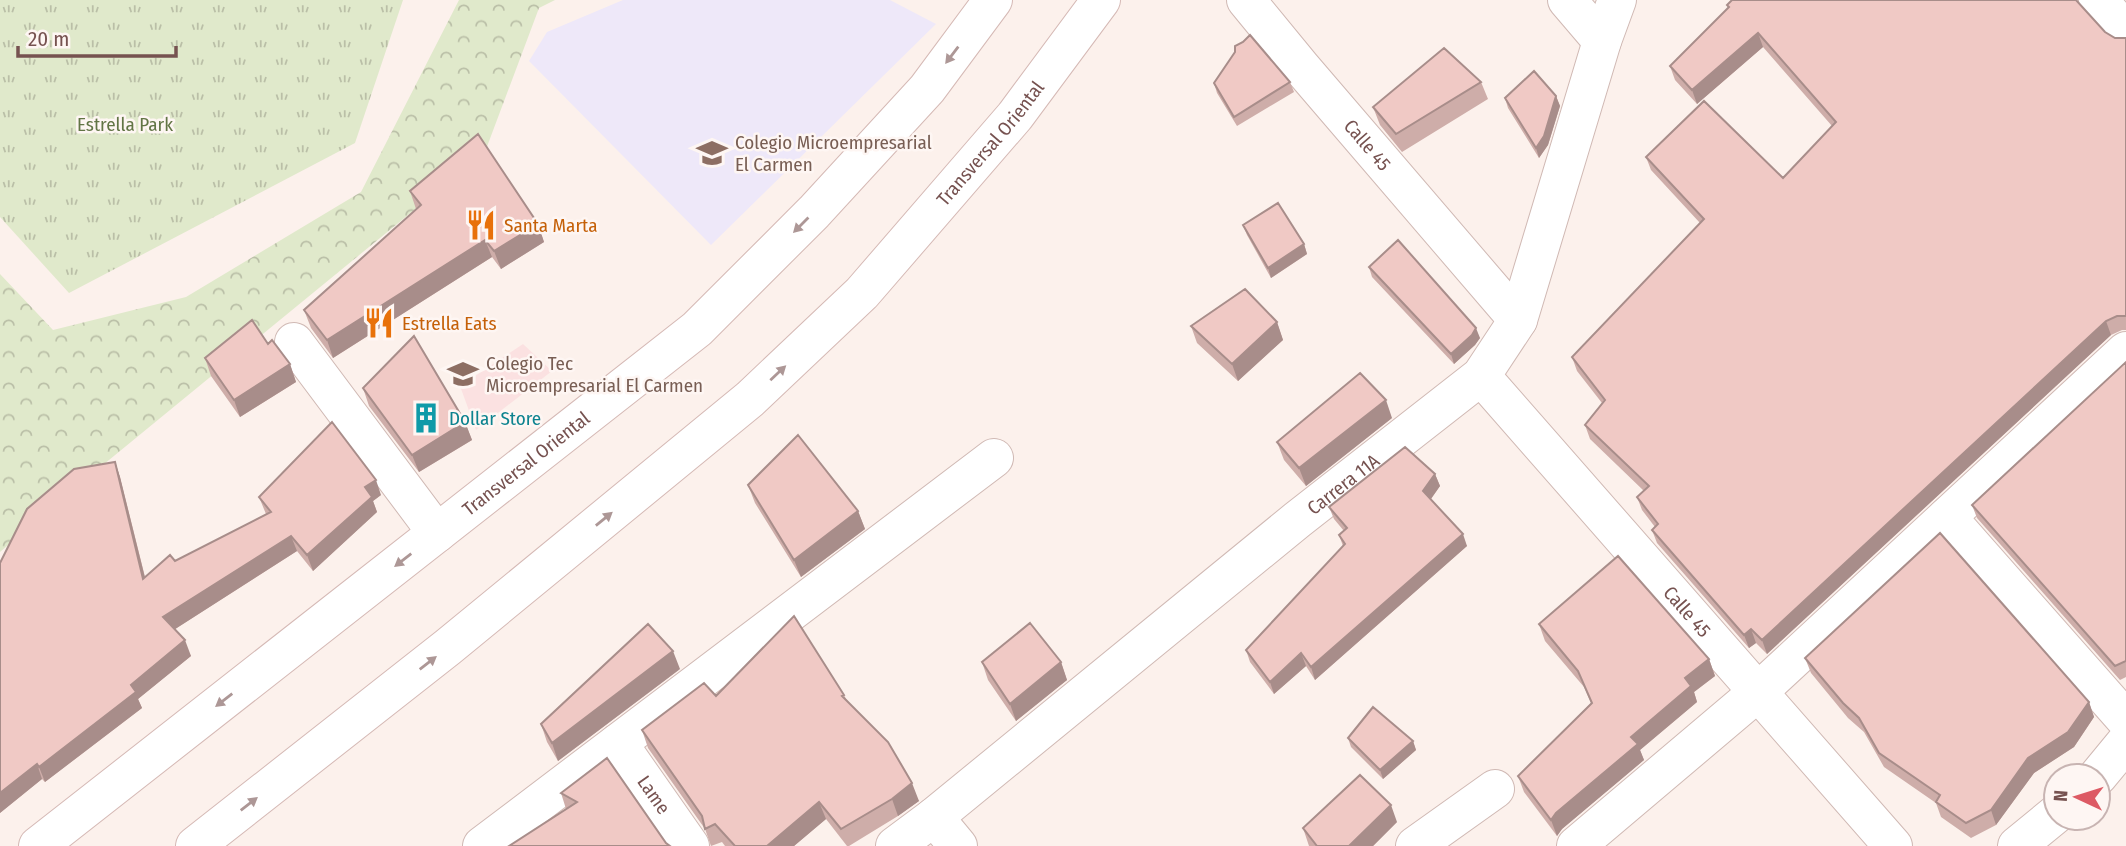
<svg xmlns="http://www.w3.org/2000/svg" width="2126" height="846" font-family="'Fira Sans Condensed',sans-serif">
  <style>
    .commercial { fill: #fbe1e1 }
    .education { fill: #eee8f9 }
    .grass { fill: url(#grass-tufts) }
    .forest { fill: url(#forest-crowns) }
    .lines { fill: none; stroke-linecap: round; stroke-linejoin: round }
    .pedestrian-casing { stroke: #d0b9b4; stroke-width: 40 }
    .minor-casing { stroke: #d0b9b4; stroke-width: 40 }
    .secondary-casing { stroke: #d5b9b5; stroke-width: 40 }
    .pedestrian { stroke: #fff; stroke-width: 38 }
    .minor { stroke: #fff; stroke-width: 38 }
    .secondary { stroke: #fff; stroke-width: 38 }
    .wall { fill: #ceada9 }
    .shaded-wall { fill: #a88d8a }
    .building { fill: #f0c9c5; stroke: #a88d8a; stroke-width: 2 }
    .oneway { fill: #ad9796 }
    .labels { text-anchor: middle; stroke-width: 5; stroke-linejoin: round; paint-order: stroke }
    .park-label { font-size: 19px; fill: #627545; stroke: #fef6f3 }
    .education-label { font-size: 19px; fill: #785e54; stroke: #fef6f3; text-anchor: start }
    .street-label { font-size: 19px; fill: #765250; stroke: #fef6f3 }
    .food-label { font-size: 19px; fill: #c56008; stroke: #fef6f3; text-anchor: start }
    .culture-label { font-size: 19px; fill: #0d838f; stroke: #fef6f3; text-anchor: start }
  </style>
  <defs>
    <pattern id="grass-tufts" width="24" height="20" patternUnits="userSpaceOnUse" patternTransform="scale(1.75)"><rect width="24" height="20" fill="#e0e9cb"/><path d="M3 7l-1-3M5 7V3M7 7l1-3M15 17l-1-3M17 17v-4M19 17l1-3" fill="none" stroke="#babfa7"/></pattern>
    <pattern id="forest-crowns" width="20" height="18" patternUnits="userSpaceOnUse" patternTransform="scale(1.75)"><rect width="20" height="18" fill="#e0e9cb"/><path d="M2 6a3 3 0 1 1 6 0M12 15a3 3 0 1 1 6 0" fill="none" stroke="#babfa7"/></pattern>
  </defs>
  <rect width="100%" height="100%" fill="#fcf1ec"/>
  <path class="commercial" d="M523,344l29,27 -76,59 -16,-44z"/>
  <path class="education" d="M623,0h267l46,24 -225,221 -182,-184 18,-29z"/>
  <path class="grass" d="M0,0h403l-48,143 -286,150 -69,-76z"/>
  <path class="forest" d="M459,0h96l-16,8 -54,144 -415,340 -70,60v-278l53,56 133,-33 175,-105z"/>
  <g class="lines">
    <g class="pedestrian-casing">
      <path id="pedestrian" d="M1567,0l35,41
        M2098,0l28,31"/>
    </g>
    <g class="minor-casing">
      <g id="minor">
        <path id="s1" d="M1246,0l55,67 217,253"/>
        <path d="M294,342l143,191"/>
        <path id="s2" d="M1481,376l412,470"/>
        <path d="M1947,517l179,203"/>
        <path id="s3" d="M618,743l72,103"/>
        <path d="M2098,776l28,-34"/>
        <path d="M934,817l24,29"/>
        <path d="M482,846l512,-388"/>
        <path id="s4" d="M895,846l39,-29 363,-297 184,-144 37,-56 84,-279 15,-41"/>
        <path d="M1415,846l80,-57"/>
        <path d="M1576,846l182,-154 368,-341"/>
        <path d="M2017,846l39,-32"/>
      </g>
    </g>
    <g class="secondary-casing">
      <g id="secondary">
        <path id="s5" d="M38,846l659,-517 117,-117 113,-123 66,-89"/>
        <path id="s6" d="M195,846l253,-199 302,-248 112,-106 153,-177 86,-116"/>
      </g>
    </g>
    <use href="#pedestrian" class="pedestrian"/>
    <use href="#minor" class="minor"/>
    <use href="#secondary" class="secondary"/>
  </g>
  <path class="wall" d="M2077,1l28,31 10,6h11v292h-4l-11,5 -344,319 -11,-11 -7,5 -92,-105 -5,-13 3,-3 -13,-17 -5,-13 7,-6 -54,-52 -5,-14 17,-22 -25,-32 -5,-14 128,-134 -49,-53 -5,-13 137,21 49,-52 -69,-79 -66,57 -22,-24 -5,-14 58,-58 -1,-3z
    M1290,82l4,10 -57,34 -20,-33 -3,-10z
    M1481,82l7,17 -86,53 -22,-27 -7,-18z
    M1556,96l4,10 -12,39 -9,13 -31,-50 -3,-10z
    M410,191l128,33 6,18 -43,27 -9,-12 -159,101 -22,-30 -7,-18 112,-101z
    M1243,225l61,19 3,10 -36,24 -24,-43z
    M1369,267l111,71 -5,7 -21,19 -82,-87z
    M1277,322l6,18 -45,41 -41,-38 -6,-17z
    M268,344l22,20 6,18 -56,35 -29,-41 -6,-18z
    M2126,362v315l-6,3 -143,-162 -5,-13z
    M363,388l102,34 7,18 -53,32 -50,-66z
    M1392,418l-86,68 -22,-26 -7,-18z
    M115,462l5,15 25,100 121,-63 -7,-17 122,-2 -8,6 4,11 -64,59 -16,-20 -122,78 16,27 -53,43 4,9 -97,74 -3,-3 -42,34z
    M1435,474l5,12 -9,13 36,47 -152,134 -9,-14 -32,28 -24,-32 -4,-12 97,-104 -4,-11 5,-4 -10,-12 -5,-12z
    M748,485l110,26 7,18 -64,48 -46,-74z
    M1539,624l170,35 6,17 -21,16 3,10 -57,48 4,10 -82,69 -5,7 -33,-44 -6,-16 73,-73 -7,-16 -39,-46z
    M1805,658l284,44 5,15 -20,30 -40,26 -38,52 -25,13 -30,-21 -5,-14 -52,-36 -20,-35 -16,-14 -37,-45z
    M982,662h79l6,18 -51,41 -28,-41z
    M680,669l-122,92 -11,-19 -6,-18z
    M844,695l2,4 73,102 -21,15 -49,30h-2l-21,-27 -32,27h-69l-3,-4 -11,4 -6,-17 -57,-81 -6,-18 74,-34z
    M1348,738l65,3 3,9 -33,29 -32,-32z
    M561,793l105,50 -100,-34z
    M1397,822l-24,24h-64l-6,-18z"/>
  <path class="shaded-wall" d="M1758,33l5,14 -66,57 -5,-14z
    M1556,96l4,10 -12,39 -9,13 -3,-10z
    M538,224l6,18 -43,27 -7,-18z
    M485,240l7,17 -159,101 -6,-18z
    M1304,244l3,10 -36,24 -3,-10z
    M2106,321l5,14 -344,319 -5,-14z
    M1277,322l6,18 -45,41 -6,-17z
    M1476,328l4,10 -5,7 -21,19 -3,-10z
    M290,364l6,18 -56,35 -6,-17z
    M1386,400l6,18 -86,68 -7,-18z
    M465,422l7,18 -53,32 -7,-17z
    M115,462l5,15 29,117 -6,-15z
    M1435,474l5,12 -12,17 -5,-12z
    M376,480l5,15 -8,6 4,11 -64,59 -6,-16 58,-68z
    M858,511l7,18 -64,48 -7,-17z
    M1463,534l4,12 -152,134 -4,-13z
    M291,536l6,15 -128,82 -6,-16z
    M1751,629l5,14 -7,5 -5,-13z
    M185,640l6,16 -53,43 4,9 -97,74 -6,-15 92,-82z
    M673,651l7,18 -122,92 -6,-18z
    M1301,653l5,13 -32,28 -4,-12z
    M1709,659l6,17 -21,16 3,10 -57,48 4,10 -82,69 -5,7 -6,-16 5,-7 75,-76 54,-59z
    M1061,662l6,18 -51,41 -6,-17z
    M2089,702l5,15 -20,30 -40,26 -38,52 -5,-15 37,-52z
    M1413,741l3,9 -33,29 -3,-9z
    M37,764l5,15 -42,34v-20z
    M912,783l7,18 -21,15 -6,-17z
    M819,802l7,17 -32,27h-27z
    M1391,805l6,17 -24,24h-24z"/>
  <path class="building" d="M1732,0h344l29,32 10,6h11v278h-9l-11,5 -344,319 -11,-11 -7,6 -92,-105 6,-6 -21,-27 12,-11 -64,-61 20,-25 -33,-43 132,-138 -58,-62 58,-56 79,77 53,-56 -78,-89 -66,57 -22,-24 59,-59 -2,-2z
    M1250,35l40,47 -56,35 -20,-34 21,-31v-6l8,-4z
    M1444,48l37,34 -85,52 -23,-27z
    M1534,71l22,25 -12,40 -8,12 -31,-50z
    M478,134l60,90 -44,27 -9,-11 -158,100 -23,-30 117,-105 -11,-14z
    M1278,203l26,41 -36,24 -25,-43z
    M1398,240l78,88 -4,7 -21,19 -82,-87z
    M1245,289l32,33 -45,42 -41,-38z
    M252,320l16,24 4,-4 18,24 -56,36 -29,-42z
    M414,336l51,86 -53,33 -49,-67z
    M2126,362v299l-11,5 -143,-161z
    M1360,373l26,27 -87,68 -22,-26z
    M332,422l44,58 -11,7 7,10 -65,58 -16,-19 -128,81 22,23 -54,45 5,7 -97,75 -2,-3 -37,29v-230l27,-54 47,-40 41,-7 28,117 27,-24 5,6 96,-49 -12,-15z
    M798,435l60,76 -64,49 -46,-75z
    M1405,447l30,27 -12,17 40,43 -152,133 -10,-14 -31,29 -24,-32 99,-106 -6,-9 8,-7 -18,-21z
    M1940,533l149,169 -21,30 -40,26 -37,52 -25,13 -30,-21 4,-7 -61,-42 -20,-35 -16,-15 -38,-45z
    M1618,556l91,103 -24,19 6,8 -60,51 7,7 -82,69 -5,7 -33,-44 74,-73 -14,-32 -39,-47z
    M794,616l50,79 -2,1 46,46 24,41 -20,16 -51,30 -22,-27 -52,44h-32l-20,-22 -10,5 -3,-13 -60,-86 62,-47 12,13z
    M1030,623l31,39 -51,42 -28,-42z
    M648,624l25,27 -121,92 -11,-19z
    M1373,707l40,34 -33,29 -32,-32z
    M607,758l59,85 4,3h-161l68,-44 -16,-9z
    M1360,775l31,30 -42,41h-32l-14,-18z"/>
  <defs><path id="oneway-solid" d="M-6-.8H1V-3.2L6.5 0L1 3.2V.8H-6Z" transform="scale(1.75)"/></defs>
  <g class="oneway">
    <use href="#oneway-solid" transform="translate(952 55) rotate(127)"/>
    <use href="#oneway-solid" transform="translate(801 225) rotate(135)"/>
    <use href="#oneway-solid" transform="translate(778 373) rotate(-43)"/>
    <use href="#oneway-solid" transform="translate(604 519) rotate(-39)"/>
    <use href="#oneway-solid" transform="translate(403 560) rotate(142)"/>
    <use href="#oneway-solid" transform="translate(428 663) rotate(-38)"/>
    <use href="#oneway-solid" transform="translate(224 700) rotate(142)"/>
    <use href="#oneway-solid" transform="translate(249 804) rotate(-38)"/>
  </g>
  <defs>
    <g id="school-bare" transform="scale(2.415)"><path d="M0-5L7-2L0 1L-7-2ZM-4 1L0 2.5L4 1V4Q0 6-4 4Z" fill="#8d6e63" stroke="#fef6f3" stroke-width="2.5" paint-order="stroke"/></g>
    <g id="restaurant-bare" transform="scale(2.415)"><path d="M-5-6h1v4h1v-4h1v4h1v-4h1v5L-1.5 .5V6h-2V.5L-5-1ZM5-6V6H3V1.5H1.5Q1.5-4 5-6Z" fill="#e8710a" stroke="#fef6f3" stroke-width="2.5" paint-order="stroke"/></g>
    <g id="building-bare" transform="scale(2.415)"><path d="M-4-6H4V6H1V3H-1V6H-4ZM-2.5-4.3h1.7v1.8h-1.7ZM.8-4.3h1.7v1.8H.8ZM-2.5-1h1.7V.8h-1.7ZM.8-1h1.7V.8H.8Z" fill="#0f9aa8" stroke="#fef6f3" stroke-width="2.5" paint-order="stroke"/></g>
  </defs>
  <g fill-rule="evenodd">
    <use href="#school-bare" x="712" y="153"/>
    <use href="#restaurant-bare" x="481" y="225"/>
    <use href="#restaurant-bare" x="379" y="323"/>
    <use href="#school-bare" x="463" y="374"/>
    <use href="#building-bare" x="426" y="418"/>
  </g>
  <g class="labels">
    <g class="park-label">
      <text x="125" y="131">Estrella Park</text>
    </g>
    <g class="education-label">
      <text x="735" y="149">Colegio Microempresarial<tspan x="735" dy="22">El Carmen</tspan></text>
      <text x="486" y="370">Colegio Tec<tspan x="486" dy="22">Microempresarial El Carmen</tspan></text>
    </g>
    <g class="street-label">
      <text dy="7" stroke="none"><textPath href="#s6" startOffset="1064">Transversal Oriental</textPath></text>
      <text dy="7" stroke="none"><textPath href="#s1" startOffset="189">Calle 45</textPath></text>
      <text dy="7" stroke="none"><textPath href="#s5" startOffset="620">Transversal Oriental</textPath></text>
      <text dy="7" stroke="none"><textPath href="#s4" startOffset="576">Carrera 11A</textPath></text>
      <text dy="7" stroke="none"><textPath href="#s2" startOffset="313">Calle 45</textPath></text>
      <text dy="7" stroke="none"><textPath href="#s3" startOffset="63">Lame</textPath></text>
    </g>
    <g class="food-label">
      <text x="504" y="232">Santa Marta</text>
      <text x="402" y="330">Estrella Eats</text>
    </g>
    <g class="culture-label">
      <text x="449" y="425">Dollar Store</text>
    </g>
  </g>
  <g transform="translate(2077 797) rotate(274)"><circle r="33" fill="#fef6f3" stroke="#c8b4b2" stroke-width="2"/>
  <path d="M0-5L12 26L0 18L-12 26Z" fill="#dd5a64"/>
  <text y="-10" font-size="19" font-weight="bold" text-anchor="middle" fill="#765250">N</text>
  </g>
  <path d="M18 46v10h158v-10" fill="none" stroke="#765250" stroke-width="3.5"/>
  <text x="28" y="46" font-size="21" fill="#765250" stroke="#fef6f3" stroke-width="5" paint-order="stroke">20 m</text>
</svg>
